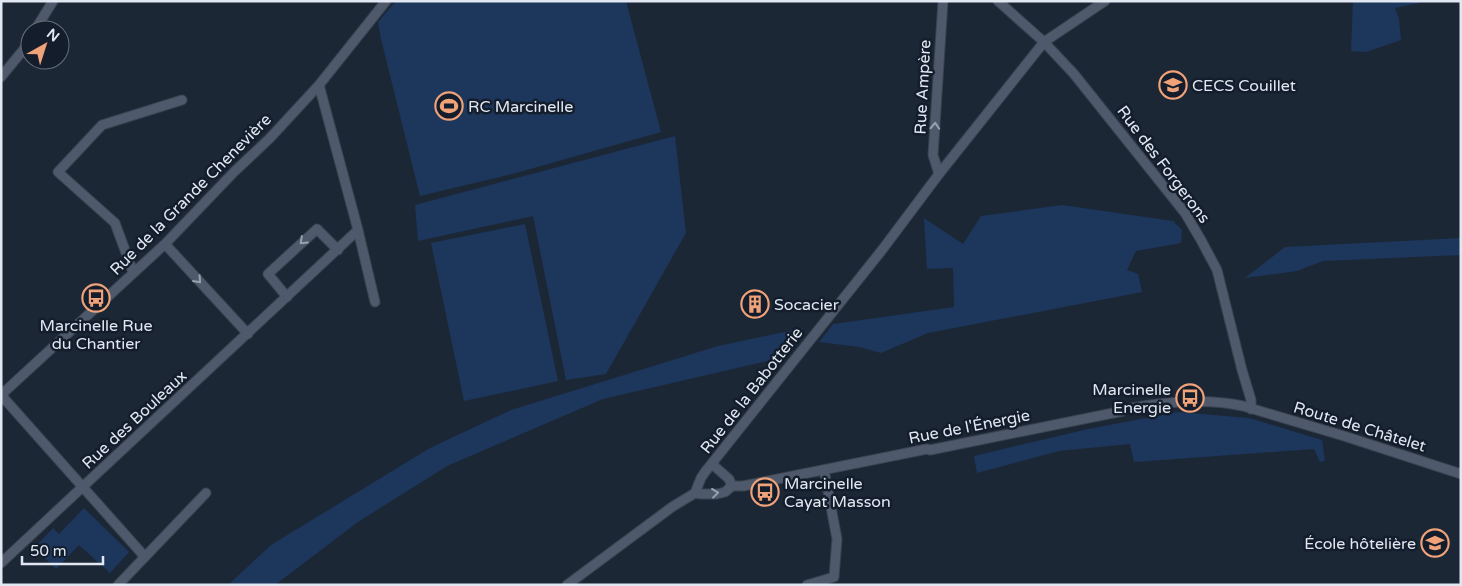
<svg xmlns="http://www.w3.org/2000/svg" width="1462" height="586" font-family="'Varela Round',sans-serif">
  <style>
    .green { fill: #1d365c }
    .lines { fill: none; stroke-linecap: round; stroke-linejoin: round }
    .minor-casing { stroke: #3b4350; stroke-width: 11 }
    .minor { stroke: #4e5a6b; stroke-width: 9 }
    .oneway { stroke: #98a1ae }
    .labels { text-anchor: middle; stroke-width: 5; stroke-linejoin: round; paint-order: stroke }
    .poi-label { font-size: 16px; fill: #e1e8f2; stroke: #131d2c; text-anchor: start }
    .street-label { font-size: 16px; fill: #e1e8f2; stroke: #131d2c }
  </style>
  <rect width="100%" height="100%" fill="#1c2736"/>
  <path class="green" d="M396,1h230l35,131 -145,41 -96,23 -39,-157 -3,-17z
    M1353,1h68l-2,2 -24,5 4,11 2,21 -35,12 -15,-1z
    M675,136l11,97 -80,141 -40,6 -33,-164 -115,25 -3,-36z
    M1062,205l111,16 9,9 -1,13 -45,8 -9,19 11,4 4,18 -214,41 -47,20 -22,-6 -40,-5 14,-18 121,-17 -1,-39 -26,1 -3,-51 39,26 18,-28z
    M525,224l33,157 -94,20 -33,-158z
    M1461,238v17l-138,6 -26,10 -52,7 40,-31z
    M803,328l-27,31 -173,40 -156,67 -89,56 -83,63h-47l43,-40 159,-97 81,-38 207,-64z
    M1178,412l71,6 73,22 3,21 -5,1 -6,-13 -180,13 -4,-18 -71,7 -82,22 -3,-17 114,-27z
    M84,508l45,44 -19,21 -31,-28 -23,24 -22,-21 19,-20 6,6z"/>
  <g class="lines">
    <g class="minor-casing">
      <path id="minor" d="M998,1l46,41 30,32 111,139 16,27 16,30 25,100 9,30v9
        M35,30l18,-29
        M1,77l23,-28 6,-10
        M319,85l39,145 17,72
        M939,174l-6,-19 10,-154
        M165,244l83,90
        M133,272l-18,-49 -57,-51 44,-47 80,-25
        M287,297l-19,-23 49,-45 21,21
        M1,395l164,-151 69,-72 36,-34 49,-53 67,-84
        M1,395l144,162
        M712,464l17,15 3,7
        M695,493l6,1h16l8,-2 7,-6h11l184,-37 3,1 193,-39 2,-2c37,-7 81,-11 118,-3l101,30 117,38
        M1,563l357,-333
        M118,585l88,-92
        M567,585l105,-78 23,-14 6,-15 4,-6 177,-222 57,-76 105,-132 61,-41
        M807,585l27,-8 3,-38 -13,-69"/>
    </g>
    <use href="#minor" class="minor"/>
  </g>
  <defs><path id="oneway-chevron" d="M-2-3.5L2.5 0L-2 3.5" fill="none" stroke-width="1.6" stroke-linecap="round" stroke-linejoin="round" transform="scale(1.25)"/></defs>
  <g class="oneway">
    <use href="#oneway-chevron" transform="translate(935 126) rotate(-87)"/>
    <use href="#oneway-chevron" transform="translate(303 241) rotate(137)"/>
    <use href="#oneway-chevron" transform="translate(198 280) rotate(48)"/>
    <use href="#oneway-chevron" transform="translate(715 493) rotate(-7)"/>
  </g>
  <defs>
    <g id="school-ring" transform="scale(1.4375)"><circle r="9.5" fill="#131d2c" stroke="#f0a279" stroke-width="1.5"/><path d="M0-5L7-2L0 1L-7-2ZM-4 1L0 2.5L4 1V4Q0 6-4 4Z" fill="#f0a279"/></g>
    <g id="stadium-ring" transform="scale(1.4375)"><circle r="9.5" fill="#131d2c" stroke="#f0a279" stroke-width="1.5"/><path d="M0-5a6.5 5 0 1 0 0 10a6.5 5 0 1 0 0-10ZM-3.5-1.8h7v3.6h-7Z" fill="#f0a279"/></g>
    <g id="bus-ring" transform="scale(1.4375)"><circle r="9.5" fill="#131d2c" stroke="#f0a279" stroke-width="1.5"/><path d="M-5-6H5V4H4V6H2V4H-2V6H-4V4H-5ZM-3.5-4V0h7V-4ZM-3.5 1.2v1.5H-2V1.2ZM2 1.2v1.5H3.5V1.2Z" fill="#f0a279"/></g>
    <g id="building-ring" transform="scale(1.4375)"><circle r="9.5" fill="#131d2c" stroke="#f0a279" stroke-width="1.5"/><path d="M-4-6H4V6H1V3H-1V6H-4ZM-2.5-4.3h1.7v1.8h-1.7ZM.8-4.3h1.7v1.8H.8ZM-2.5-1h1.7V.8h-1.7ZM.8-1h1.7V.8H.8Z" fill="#f0a279"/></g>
  </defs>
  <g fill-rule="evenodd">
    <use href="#school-ring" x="1173" y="85"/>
    <use href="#stadium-ring" x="449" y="106"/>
    <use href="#bus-ring" x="96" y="298"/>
    <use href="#building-ring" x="755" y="304"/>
    <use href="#bus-ring" x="1190" y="398"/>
    <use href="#bus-ring" x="765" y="492"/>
    <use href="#school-ring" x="1435" y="543"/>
  </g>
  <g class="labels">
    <g class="poi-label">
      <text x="1192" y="91">CECS Couillet</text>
      <text x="468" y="112">RC Marcinelle</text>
      <text x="774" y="310">Socacier</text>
      <text x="96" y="331" text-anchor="middle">Marcinelle Rue<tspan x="96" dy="18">du Chantier</tspan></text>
      <text x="1171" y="395" text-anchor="end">Marcinelle<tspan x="1171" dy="18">Energie</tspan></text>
      <text x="784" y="489">Marcinelle<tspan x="784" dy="18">Cayat Masson</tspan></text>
      <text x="1416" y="549" text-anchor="end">École hôtelière</text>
    </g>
    <g class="street-label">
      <text transform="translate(922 87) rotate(-87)" y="6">Rue Ampère</text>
      <text transform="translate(1164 164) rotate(53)" y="6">Rue des Forgerons</text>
      <text transform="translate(190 194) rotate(-45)" y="6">Rue de la Grande Chenevière</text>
      <text transform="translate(751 390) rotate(-52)" y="6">Rue de la Babotterie</text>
      <text transform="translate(134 419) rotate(-43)" y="6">Rue des Bouleaux</text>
      <text transform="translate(969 426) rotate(-11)" y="6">Rue de l'Énergie</text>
      <text transform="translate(1360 426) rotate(17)" y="6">Route de Châtelet</text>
    </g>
  </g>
  <rect width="1462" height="586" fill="none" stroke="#e1e8f2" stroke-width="5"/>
  <g transform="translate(45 45) rotate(39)"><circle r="24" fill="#131d2c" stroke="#656e7b"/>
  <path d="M0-4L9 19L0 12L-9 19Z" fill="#f0a279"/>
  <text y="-8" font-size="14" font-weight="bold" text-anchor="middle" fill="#e1e8f2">N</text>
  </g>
  <path d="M22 556v8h81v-8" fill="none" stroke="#e1e8f2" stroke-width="2.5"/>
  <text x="30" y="556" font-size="15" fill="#e1e8f2" stroke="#131d2c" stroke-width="4" paint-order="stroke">50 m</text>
</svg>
